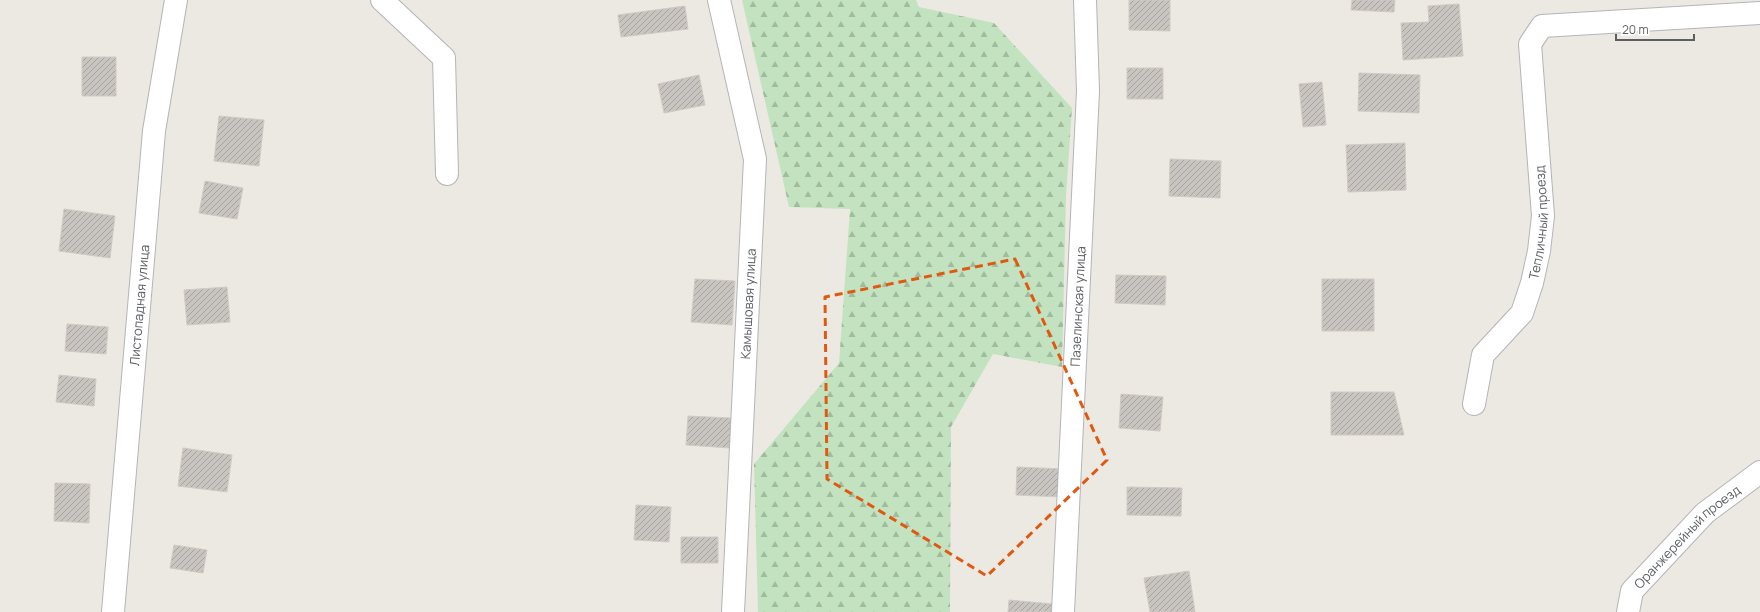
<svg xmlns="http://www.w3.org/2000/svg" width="1760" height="612" font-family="Manrope,sans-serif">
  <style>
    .forest { fill: url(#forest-firs) }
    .building { fill: url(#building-hatch); stroke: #d1cac1 }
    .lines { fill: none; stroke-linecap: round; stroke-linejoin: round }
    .minor-casing { stroke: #b3b5b9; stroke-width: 24 }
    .minor { stroke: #fff; stroke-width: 22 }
    .marked { fill: none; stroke: #e15910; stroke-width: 3; stroke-dasharray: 8 5; stroke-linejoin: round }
    .labels { text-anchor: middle; stroke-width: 3.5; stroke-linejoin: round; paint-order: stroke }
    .street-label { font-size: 13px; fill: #5b5e62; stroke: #fff }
  </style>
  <defs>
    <pattern id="forest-firs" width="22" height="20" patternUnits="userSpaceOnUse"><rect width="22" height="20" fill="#c3e3c0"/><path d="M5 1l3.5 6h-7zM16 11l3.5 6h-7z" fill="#a1bb9f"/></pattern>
    <pattern id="building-hatch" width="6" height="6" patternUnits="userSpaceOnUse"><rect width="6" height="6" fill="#c8c4c0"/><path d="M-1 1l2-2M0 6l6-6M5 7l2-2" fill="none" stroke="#a5a29f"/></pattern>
  </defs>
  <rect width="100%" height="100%" fill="#ece9e2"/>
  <path class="forest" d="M742,0h174l3,7 75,16 78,85 -6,88 -4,171 -69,-13 -42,73 -1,185h-192l-4,-148 85,-101 11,-154 -61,-2z"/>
  <path class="building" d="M1129,0h41v31l-41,-1z
    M1352,0h43l-1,12 -43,-2z
    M1459,4l4,52 -60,4 -2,-37 28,-1 -1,-16z
    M685,6l3,23 -67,8 -3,-22z
    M82,57h34v39h-34z
    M1127,68h36v31h-36z
    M1359,73l61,2 -1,38 -61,-2z
    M699,75l6,30 -41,8 -6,-29z
    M1322,82l4,43 -23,2 -4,-43z
    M219,116l45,4 -5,46 -45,-5z
    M1405,143l1,47 -58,2 -2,-47z
    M1170,159l51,2 -1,37 -51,-2z
    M205,181l38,7 -6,31 -38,-6z
    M64,209l51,7 -5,42 -51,-7z
    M1116,275l50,1 -1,29 -50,-2z
    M695,279l40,2 -3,44 -41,-3z
    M1322,279h52v52h-52z
    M227,287l3,35 -43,3 -3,-35z
    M67,324l41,3 -2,27 -41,-3z
    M59,375l37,4 -2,27 -38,-4z
    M1331,392h63l10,43h-73z
    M1121,394l42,3 -3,34 -41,-3z
    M688,416l43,2 -1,30 -44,-3z
    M183,448l49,7 -5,37 -49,-6z
    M1017,467l46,2 -1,28 -46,-2z
    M55,483l35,1 -1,39 -35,-2z
    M1127,487l55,1 -1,28 -54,-1z
    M636,505l35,2 -2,35 -35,-2z
    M681,537h37v26h-37z
    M174,545l33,5 -4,23 -33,-5z
    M1189,571l6,41h-45l-6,-34z
    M1009,600l44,4 -1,8h-44z"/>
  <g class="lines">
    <g class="minor-casing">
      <g id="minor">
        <path d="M382,0l62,58 3,116"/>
        <path d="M719,0l36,159 -22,453"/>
        <path id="s1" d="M1474,404l9,-49 39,-42 10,-30 7,-32 4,-35 -13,-172 12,-18 218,-13"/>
        <path id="s2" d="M113,612l41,-481 22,-131"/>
        <path id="s3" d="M1063,612l25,-521 -3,-91"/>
        <path id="s4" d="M1628,612l4,-21 73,-78 55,-41"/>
      </g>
    </g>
    <use href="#minor" class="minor"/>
  </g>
  <path class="marked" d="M1015,259l92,201 -120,116 -160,-97 -2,-182z"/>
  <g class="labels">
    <g class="street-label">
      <text dy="5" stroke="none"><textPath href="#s1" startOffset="200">Тепличный проезд</textPath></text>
      <text transform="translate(748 304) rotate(-87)" y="5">Камышовая улица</text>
      <text dy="5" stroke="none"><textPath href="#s2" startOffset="308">Листопадная улица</textPath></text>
      <text dy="5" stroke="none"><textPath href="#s3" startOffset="306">Пазелинская улица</textPath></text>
      <text dy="5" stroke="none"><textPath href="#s4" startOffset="99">Оранжерейный проезд</textPath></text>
    </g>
  </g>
  <path d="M1616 34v6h78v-6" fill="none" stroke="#5b5e62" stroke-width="2"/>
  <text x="1622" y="34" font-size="12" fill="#5b5e62" stroke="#ffffff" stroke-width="3" paint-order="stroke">20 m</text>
</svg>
